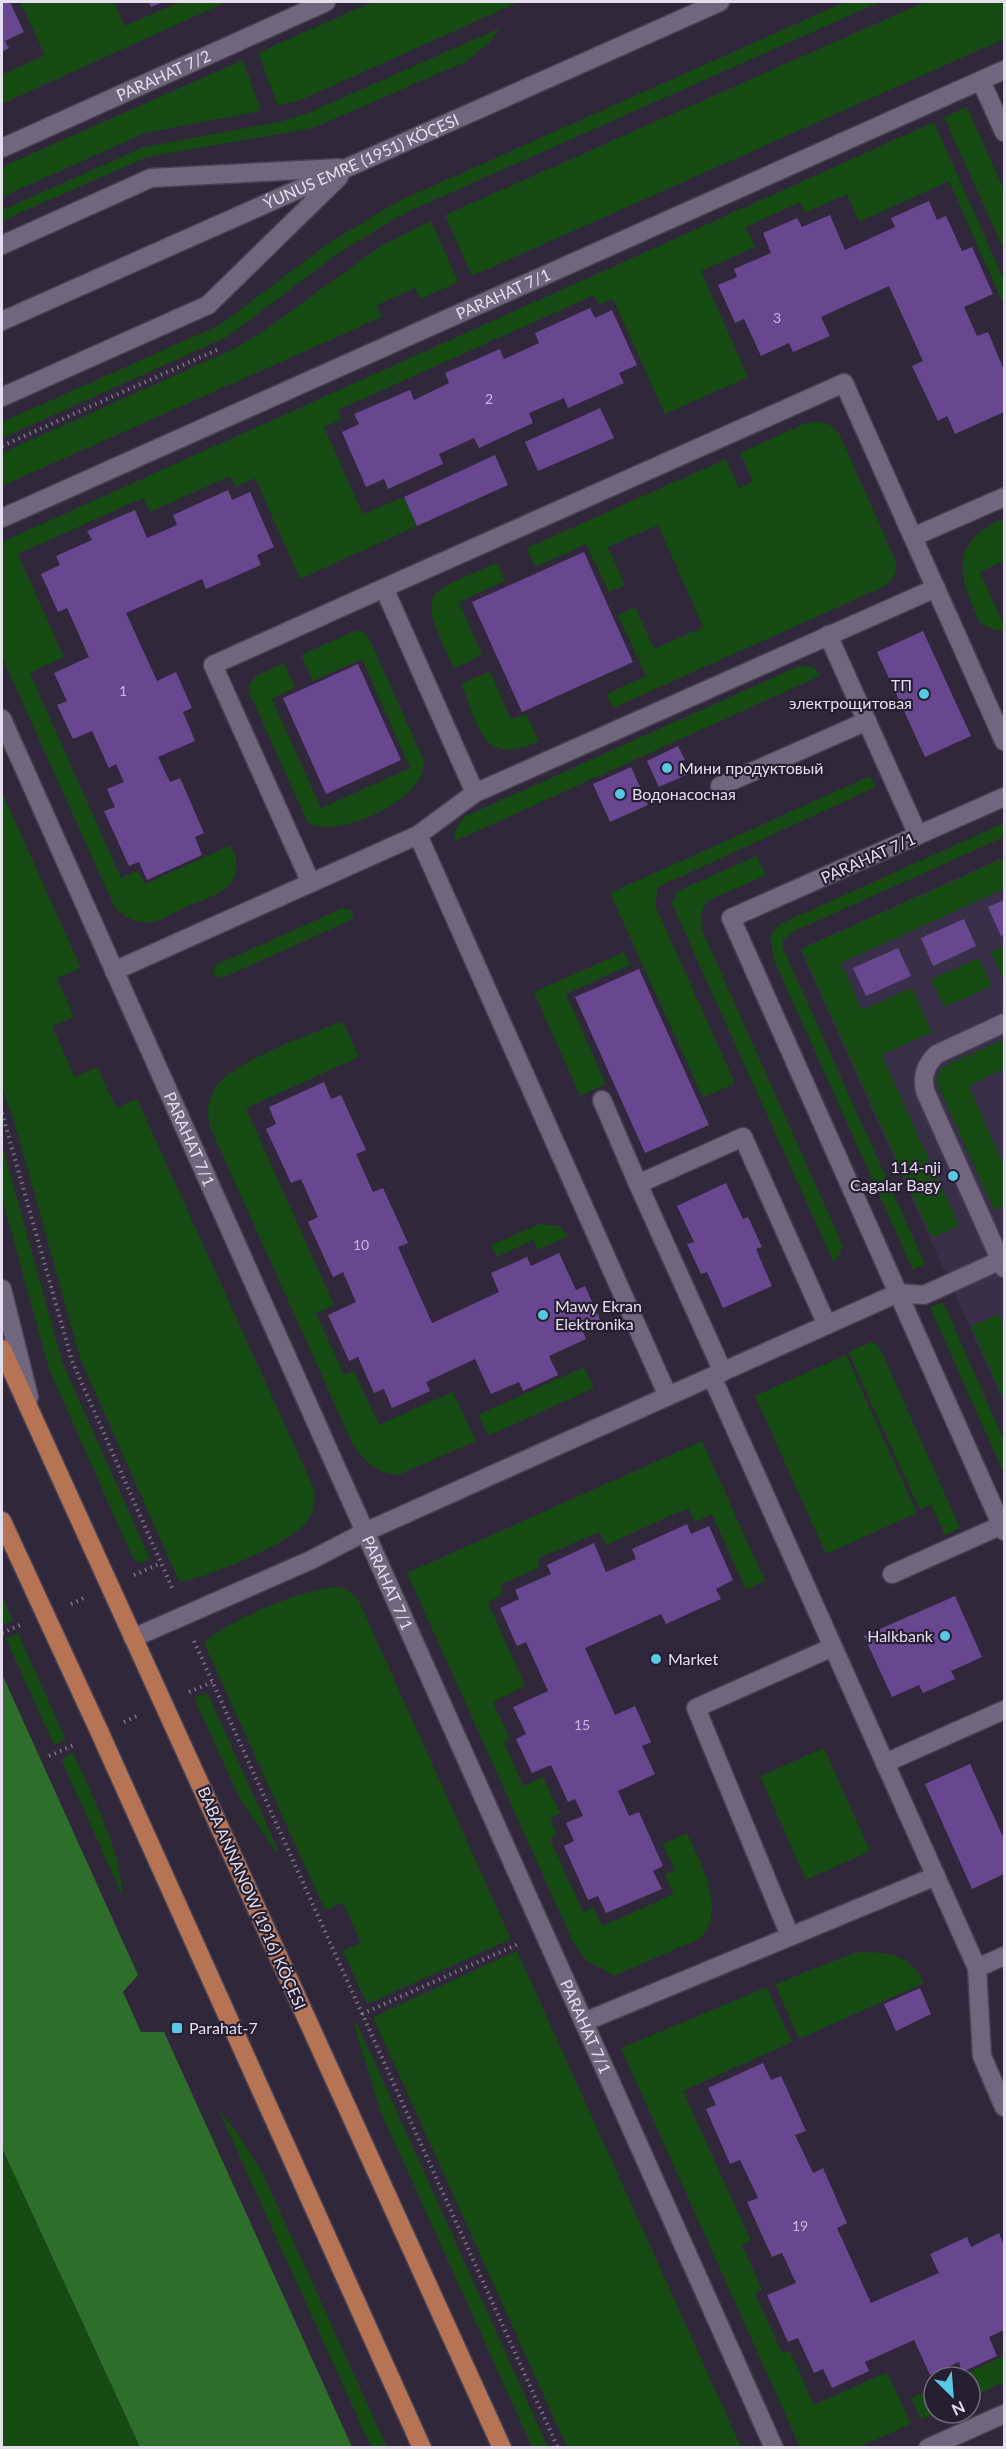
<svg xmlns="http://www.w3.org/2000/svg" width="1006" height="2449" font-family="Lato,sans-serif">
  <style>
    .built { fill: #3a2f49 }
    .green { fill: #154a13 }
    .forest { fill: #2e6e2b }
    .building { fill: #694690 }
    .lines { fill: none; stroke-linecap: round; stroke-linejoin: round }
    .minor-casing { stroke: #494253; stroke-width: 21 }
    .major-casing { stroke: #494253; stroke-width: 21 }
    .path { stroke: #7c7486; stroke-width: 4; stroke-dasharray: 1.5 4.5; stroke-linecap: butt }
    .minor { stroke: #70667d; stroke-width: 18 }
    .major { stroke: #b67454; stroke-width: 18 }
    .poi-dot { fill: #59c8e4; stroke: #261e31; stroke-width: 2 }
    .labels { text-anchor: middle; stroke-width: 4.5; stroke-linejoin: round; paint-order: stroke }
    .number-label { font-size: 14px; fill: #c6b9d6 }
    .street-label { font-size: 16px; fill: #e5dfed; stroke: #261e31 }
    .poi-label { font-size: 16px; fill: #e5dfed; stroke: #261e31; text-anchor: start }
  </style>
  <rect width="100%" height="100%" fill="#30273b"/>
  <path class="built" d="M1004,857v546l-204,-454z"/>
  <path class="green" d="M20,2h94l11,24 55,-24h46l-224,102v-29l43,-20z
    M372,2h147l-216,97 -25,7 -20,-53z
    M845,2h35l-475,211 -65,39 -113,85 -225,101v-16l218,-97 112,-84 67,-40z
    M925,2h79v37l-532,237 -27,-61z
    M500,28l-11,15 -24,19 -152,66 -166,29 -145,64v-11l142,-63 135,-25 29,-9z
    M243,60l18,51 -116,22 -143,64v-30z
    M967,107l37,83v60l-60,-133z
    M934,122l70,158v25l-55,-124 -90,41 -12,-28 -42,19 -5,-11 -54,25 9,20 -54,24 47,106 -83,37 -52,-115 -14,6 -5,-10 -256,115 4,9 -18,8 39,87 41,-17 13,29 -117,53 -45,-101 -20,9 -5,-11 -80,36 -7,-14 -125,56 46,103 -34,16 91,205 17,-7 7,13 86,-39c20,43 -18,50 -49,64 -10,4 -23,13 -34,14 -13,0 -24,-7 -33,-15l-113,-251v-115z
    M431,221l27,61 -38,17 -5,-11 -38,17 5,12 -380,169v-33l232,-104 31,-19 116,-84z
    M818,421l14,5 7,7 55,124c5,12 1,21 -9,29l-272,122 -7,-14 40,-18 -28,-61 17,-8 19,42 49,-22 -45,-102 -50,22 17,38 -16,7 -23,-48 -51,23 -8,-19 199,-89 13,29 14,-7 -13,-28 66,-30z
    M1004,518v43l-24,11 24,54v4l-7,1 -17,-8c-21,-47 -33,-79 24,-105z
    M497,563l8,18 -46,21 23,53 -28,14c-36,-80 -35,-72 43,-106z
    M355,631h5l8,5 55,122c11,39 -93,86 -116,63l-58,-129v-7l7,-9 28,-13 11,25 -23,11 49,109 89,-40 -48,-109 -49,22 -12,-26z
    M799,666l15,1 6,9 -367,166 3,-13 8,-12z
    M490,671l21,48 15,-5 13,27c-58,27 -59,-13 -78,-57z
    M870,776l6,11 -218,100 -3,18 80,178 -32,15 -93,-205z
    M2,792l79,176 -24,10 17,39 -22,9 23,51 22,-10 19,41 21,-9 177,390c1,11 1,22 -6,31 -15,23 -93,53 -121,61h-8l-99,-223 -65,-234 -13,-37z
    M1004,823v14l-209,94 -12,9v8l142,316 -12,6 -139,-310 -4,-24 10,-12z
    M757,856l9,19 -59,26 -6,13 1,16 141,316 -6,13 -4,2 -161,-357 4,-12z
    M1004,858v31l-163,74 21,47 50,-22 20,44 -50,23 77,171 -27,12 -131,-289z
    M343,908l10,3v6l-4,4 -127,57 -10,-3 4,-10z
    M1004,946v35l-13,-28z
    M624,952l6,13 -64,29 40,90 -26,12 -46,-104z
    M979,958l13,28 -48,21 -13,-28z
    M343,1021l16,36 -113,51 88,197 -18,8 28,62 10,-4 25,54 74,-33 23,49 -78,34c-18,-1 -34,-14 -44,-28l-144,-320c-3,-14 -3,-28 6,-40 17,-26 96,-53 127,-66z
    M1004,1039v30l-35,17 35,80v40l-10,4 -58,-130 5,-12z
    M2,1144l61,220 87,195 -11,5 -8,-10 -82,-185 -47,-171z
    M539,1224l21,2 8,10 -30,14 -5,-10 -36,17 -6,-12z
    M943,1302l61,138v34l-74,-167z
    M999,1314l5,13v74l-33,-75z
    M871,1342l8,4 81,182 -15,7 -14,-30 -11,5 -72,-158z
    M846,1355l71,158 -91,41 -71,-158z
    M584,1367l10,21 -106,48 -10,-21z
    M702,1441l63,140 -19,9 -34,-76 -17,8 -7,-14 -82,37 -7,-13 -62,27 3,8 -40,18 3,9 -15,8 37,84 -32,16 17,37 -6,3 19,44 20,-9 17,36 -10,5 7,17 -7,4 33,73 10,-5 9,19 72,-32 -9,-19 10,-5 -12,-26 24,-11c13,29 40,74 14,105l-87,38 -28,-16 -12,-16 -167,-371z
    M341,1587l16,10 154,342 -144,65 -24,-53 18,-8 -18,-40 -18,7 -121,-267c23,-23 105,-57 137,-56z
    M2,1595l11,26 -11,5z
    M18,1633l48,107 -12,5 -48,-106z
    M207,1692l72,160h-3l-36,-53 -46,-101z
    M824,1748l46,103 -64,29 -46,-104z
    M73,1753c21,48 46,91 50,144l-62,-138z
    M517,1951l224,496h-174l-194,-430z
    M857,1952c30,0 53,1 67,31l-125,56 -24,-55z
    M767,1987l25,55 -109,49 68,150 -9,4 20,44 -7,4 27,60 8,-2 24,54 73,-33 24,52 -52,23h-59l-179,-399z
    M357,2023l191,424h-16l-152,-337 -26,-85z
    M219,2111l18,21 26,42 124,273h-16z
    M2,2148l138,299h-138z
    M1004,2356v26l-34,16v-21h-12z
    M934,2388l2,25 -15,7 -10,-22z"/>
  <path class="forest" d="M2,1674l136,301 -15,17 18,40h23l188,415h-212l-138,-299z"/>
  <path class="building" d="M2,2h8l14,30 -19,9 4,7 -7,4z
    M149,2h14l-12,5z
    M929,201l8,19 9,-4 16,35 10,-4 21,47 -29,13 13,29 11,-4 16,38v42l-49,22 -8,-18 -9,5 -26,-55 11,-5 -34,-75 -68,31 9,19 -37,16 -4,-9 -28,13 -17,-37 -9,4 -17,-38 19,-8 -3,-8 37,-16 -8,-20 34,-15 5,9 28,-12 15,35 50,-23 -4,-9z
    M590,308l5,10 17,-8 25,55 -18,8 5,10 -56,25 -4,-10 -35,15 4,10 -54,25 -5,-10 -35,16 4,10 -55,25 -4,-10 -18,8 -24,-55 17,-8 -5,-10 56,-24 4,10 35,-17 -4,-10 55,-24 4,10 35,-16 -4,-10z
    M600,408l14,30 -76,33 -13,-29z
    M495,455l13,30 -91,41 -13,-29z
    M228,490l4,10 18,-8 24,55 -17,8 4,10 -55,24 -4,-10 -76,34 31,68 19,-9 16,36 -9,4 12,29 -37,16 12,25 10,-4 24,55 -9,4 7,18 -55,25 -8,-18 -10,4 -25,-55 11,-4 -8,-18 17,-7 -8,-18 -7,4 -17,-37 -19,8 -16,-34 10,-4 -13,-28 35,-16 -22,-49 -9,4 -17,-38 19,-9 -4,-9 36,-16 -5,-9 48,-21 12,28 30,-13 -4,-10z
    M584,552l49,110 -111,50 -50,-110z
    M923,631l48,105 -46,21 -48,-105z
    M358,664l43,96 -75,34 -43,-96z
    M678,746l7,14 -5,1 6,14 -27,12 -12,-26z
    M631,767l17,38 -38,17 -17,-38z
    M1004,900v34l-3,2 -13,-29z
    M964,919l12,27 -43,20 -12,-28z
    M898,948l13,28 -45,20 -13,-28z
    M639,969l70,156 -64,28 -70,-156z
    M324,1082l7,17 10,-4 25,55 -10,4 17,38 10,-4 25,55 -10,4 34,76 67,-31 -8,-19 36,-16 4,9 28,-13 17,37 9,-4 17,38 -19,8 3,7 -37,17 9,19 -35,16 -4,-9 -28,12 -16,-35 -49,23 4,9 -38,17 -8,-19 -10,4 -16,-36 -9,4 -21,-46 28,-13 -13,-30 -10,5 -25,-55 10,-5 -17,-38 -10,4 -25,-54 10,-5 -7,-17z
    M726,1183l17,36 5,-2 14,30 -6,2 16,37 -49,22 -16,-36 -6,2 -14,-30 7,-2 -17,-36z
    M687,1524l4,10 18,-8 24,54 -17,9 5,10 -55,25 -5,-10 -76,34 30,67 20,-9 16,36 -9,4 13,28 -37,17 11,25 10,-4 24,54 -10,5 9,18 -56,24 -8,-17 -10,4 -24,-54 10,-5 -8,-18 17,-7 -8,-17 -7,3 -17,-37 -19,8 -16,-34 10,-5 -13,-27 35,-16 -22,-49 -9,4 -17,-38 19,-9 -4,-9 36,-16 -4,-9 47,-22 12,29 30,-13 -4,-10z
    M955,1596l27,61 -31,14 4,8 -32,14 -4,-8 -27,12 -28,-61z
    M970,1764l34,75v35l-32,15 -47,-105z
    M920,1988l11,26 -35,17 -12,-27z
    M763,2063l8,17 10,-4 25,55 -11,4 18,38 10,-5 24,55 -10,5 34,75 68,-30 -9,-19 37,-17 4,10 28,-14 5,13v84l-15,7 8,19 -35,16 -3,-10 -29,13 -16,-35 -49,22 4,9 -37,17 -9,-19 -9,4 -16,-35 -10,4 -21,-47 29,-12 -14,-30 -10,4 -25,-55 11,-4 -18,-38 -10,4 -24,-55 10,-4 -8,-17z"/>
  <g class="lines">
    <g class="minor-casing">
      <g id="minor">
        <path d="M981,81l23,51"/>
        <path id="s1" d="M2,148l324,-146"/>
        <path d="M2,245l149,-67 188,-10"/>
        <path id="s2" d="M2,321l718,-319"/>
        <path d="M2,397l206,-92 131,-128"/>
        <path id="s3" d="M2,518l1002,-448"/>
        <path d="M913,537l91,-40"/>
        <path d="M828,635l90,200"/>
        <path id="s4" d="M2,719l772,1729"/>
        <path d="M720,786l147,-65"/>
        <path d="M475,793l-91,-205 460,-205 160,358"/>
        <path d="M1004,797l-273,121 273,613"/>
        <path d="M418,835l250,561"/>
        <path d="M311,883l-98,-218 171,-77"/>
        <path d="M114,971l304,-136 57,-42 461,-205"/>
        <path d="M1004,1023l-67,31c-12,11 -15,22 -12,37l79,177"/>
        <path d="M602,1100l36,84"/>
        <path d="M2,1289l27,108"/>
        <path d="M723,1372l-85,-188 105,-47 84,188"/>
        <path d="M712,1377l265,591 5,88 22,51"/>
        <path d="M892,1574l110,-49"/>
        <path d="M133,1638l178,-78 54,-28 533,-239 26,2 77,-35"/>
        <path d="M885,1763l119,-53"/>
        <path d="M790,1936l-94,-228 137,-61"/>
        <path d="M977,1968l27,-12"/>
        <path d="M584,2022l352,-146"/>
        <path d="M928,2448l76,-34"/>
      </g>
    </g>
    <g class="major-casing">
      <path id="major" d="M2,1349l500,1099
        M2,1521l98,212 322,715"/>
    </g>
    <path class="path" d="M2,446l217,-97
      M2,1113l70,248 101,229
      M134,1575l27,-12
      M71,1604l15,-7
      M2,1633l18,-8
      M194,1641l364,807
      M189,1692l23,-10
      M124,1722l15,-7
      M49,1756l27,-12
      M362,2014l156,-70"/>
    <use href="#minor" class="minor"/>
    <use href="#major" class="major"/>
  </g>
  <g class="poi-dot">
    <circle cx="924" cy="694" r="6"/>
    <circle cx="667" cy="768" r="6"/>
    <circle cx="620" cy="794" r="6"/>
    <circle cx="953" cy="1176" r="6"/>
    <circle cx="543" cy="1315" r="6"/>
    <circle cx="945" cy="1636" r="6"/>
    <circle cx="656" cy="1659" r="6"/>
    <rect x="171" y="2022" width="12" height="12" rx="3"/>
  </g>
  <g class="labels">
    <g class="number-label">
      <text x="777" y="323">3</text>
      <text x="489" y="404">2</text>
      <text x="123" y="696">1</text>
      <text x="361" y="1250">10</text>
      <text x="582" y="1730">15</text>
      <text x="800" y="2231">19</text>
    </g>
    <g class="street-label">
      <text dy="6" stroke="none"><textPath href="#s1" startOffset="177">PARAHAT 7/2</textPath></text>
      <text dy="6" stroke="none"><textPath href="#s2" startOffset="393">ÝUNUS EMRE (1951) KÖÇESI</textPath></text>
      <text dy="6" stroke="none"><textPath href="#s3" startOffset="549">PARAHAT 7/1</textPath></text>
      <text transform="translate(868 858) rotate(-24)" y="6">PARAHAT 7/1</text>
      <text dy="6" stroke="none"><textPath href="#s4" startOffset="460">PARAHAT 7/1</textPath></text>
      <text dy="6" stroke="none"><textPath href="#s4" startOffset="946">PARAHAT 7/1</textPath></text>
      <text transform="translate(252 1898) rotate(66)" y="6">BABA ANNANOW (1916) KÖÇESI</text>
      <text dy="6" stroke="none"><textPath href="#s4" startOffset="1432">PARAHAT 7/1</textPath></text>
    </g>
    <g class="poi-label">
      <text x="912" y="691" text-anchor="end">ТП<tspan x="912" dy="18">электрощитовая</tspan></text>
      <text x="679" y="774">Мини продуктовый</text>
      <text x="632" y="800">Водонасосная</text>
      <text x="941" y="1173" text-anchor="end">114-nji<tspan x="941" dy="18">Cagalar Bagy</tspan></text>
      <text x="555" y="1312">Mawy Ekran<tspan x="555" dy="18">Elektronika</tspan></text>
      <text x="933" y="1642" text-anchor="end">Halkbank</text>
      <text x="668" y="1665">Market</text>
      <text x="189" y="2034">Parahat-7</text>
    </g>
  </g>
  <rect width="1006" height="2449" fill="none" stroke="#e5dfed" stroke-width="6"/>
  <g transform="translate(952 2395) rotate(155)"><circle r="28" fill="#261e31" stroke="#726b7c" stroke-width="1.5"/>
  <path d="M0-4.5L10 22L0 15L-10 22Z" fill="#59c8e4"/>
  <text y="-9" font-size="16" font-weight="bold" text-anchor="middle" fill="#e5dfed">N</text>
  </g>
</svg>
